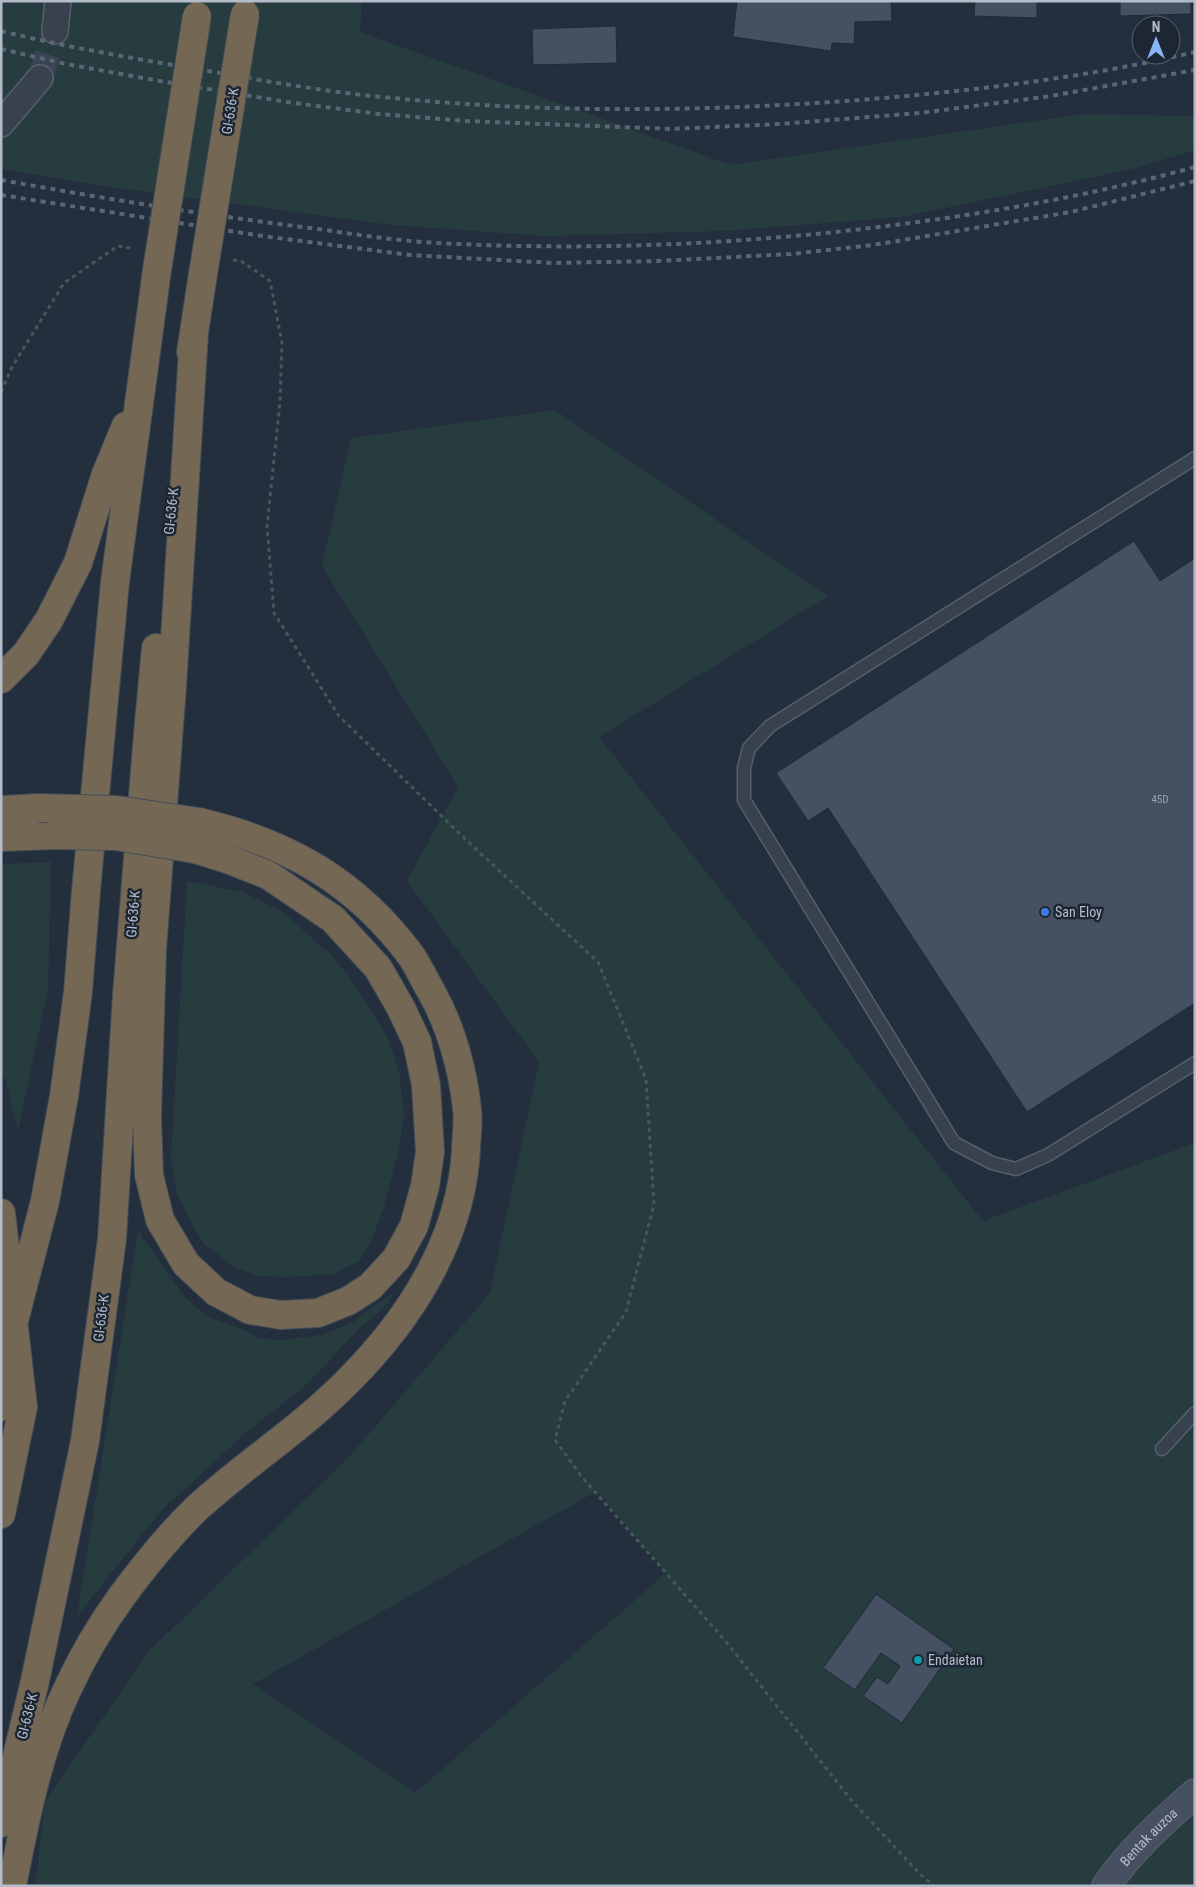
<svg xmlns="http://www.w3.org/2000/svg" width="1196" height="1887" font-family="'Roboto Condensed',sans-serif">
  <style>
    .green { fill: #263c3f; fill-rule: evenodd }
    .building { fill: #455162; stroke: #1f2835 }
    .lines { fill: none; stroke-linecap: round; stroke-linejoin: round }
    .street-tunnel { stroke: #3a4453; stroke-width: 25; stroke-dasharray: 25 12; stroke-linecap: butt }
    .lane-casing { stroke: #565f6c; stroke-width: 15 }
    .street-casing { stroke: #565f6c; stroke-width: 28 }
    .secondary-casing { stroke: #565f6c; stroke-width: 30 }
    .highway-casing { stroke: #434c59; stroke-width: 30 }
    .path { stroke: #44595c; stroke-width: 3; stroke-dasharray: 4 4; stroke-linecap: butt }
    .lane { stroke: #38414e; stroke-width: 12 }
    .street { stroke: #38414e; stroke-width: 25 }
    .secondary { stroke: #465061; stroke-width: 28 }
    .highway { stroke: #746855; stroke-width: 28 }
    .rail { stroke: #5a6575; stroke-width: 4; stroke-dasharray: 5 5; stroke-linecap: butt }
    .highway-bridge-casing { stroke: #434c59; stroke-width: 30; stroke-linecap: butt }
    .highway-bridge { stroke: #746855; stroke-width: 28 }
    .shop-dot { fill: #3f7fe0; stroke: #1d2633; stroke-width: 2 }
    .culture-dot { fill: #0f9aa8; stroke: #1d2633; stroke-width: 2 }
    .labels { text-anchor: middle; stroke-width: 5; stroke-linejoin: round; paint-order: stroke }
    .number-label { font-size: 11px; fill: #98a1af }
    .street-label { font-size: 14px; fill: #b4bcc9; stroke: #1d2633 }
    .poi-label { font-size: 14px; fill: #b4bcc9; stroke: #1d2633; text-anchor: start }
  </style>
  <rect width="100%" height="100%" fill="#242f3e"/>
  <path class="green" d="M1,1h361l-2,31 371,133 351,-51 113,2v34l-63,19 -230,48 -178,14 -179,5 -153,-11 -283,-38 -108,-18z
    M555,410l273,186 -229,141 384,484 212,-78v743h-1160l10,-84 103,-150 201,-195 141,-164 49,-231 -132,-181 51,-94 -136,-221 29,-128zM597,1491l69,82 -251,220 -162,-109z
    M51,862l-3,127 -30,142 -12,-49 -5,-10v-208z
    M187,881l56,11 40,20 48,43 18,21 39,62 11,33 5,43 -5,36 -16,60 -10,27 -13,23 -25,14 -47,3 -29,-1 -21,-7 -16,-11 -18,-14 -8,-13 -19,-37 -6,-35z
    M138,1231l47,66 21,19 32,11 20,11 23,2 41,-5 31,-13 40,-29 -5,10 -28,25 -57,60 -54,42 -87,80 -85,106z"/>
  <path class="building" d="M737,1h154l1,20 -37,1 -1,22 -22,-1 -1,8 -98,-14z
    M975,1h62v17l-63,-2z
    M1120,1h71v13l-71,2z
    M616,26l1,37 -84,2 -1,-36z
    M1134,541l26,40 35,-23v445l-168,109 -199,-304 -20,13 -32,-48z
    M876,1594l78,55 -52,74 -39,-27 14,-19 11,7 12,-18 -19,-13 -26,37 -32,-22z"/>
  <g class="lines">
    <path class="street-tunnel" d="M40,78l15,-47"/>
    <g class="lane-casing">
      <path id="lane" d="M1195,458l-425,268 -21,22 -5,20v32l210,343 38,20 24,6 32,-14 147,-92
        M1162,1449l33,-36"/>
    </g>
    <g class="street-casing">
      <path id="street" d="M55,31l3,-30
        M1,124l39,-46"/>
    </g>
    <g class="secondary-casing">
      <g id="secondary">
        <path id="s1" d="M1106,1886c25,-36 56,-64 89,-93"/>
      </g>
    </g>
    <g class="highway-casing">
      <path id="highway" d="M194,333l-22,354 -20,262 -5,168 2,58 11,45 26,44 30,28 34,18 31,5 37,-2 30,-12 22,-14 26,-28 18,-33 11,-40 5,-34 -4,-67 -9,-43 -16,-34 -23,-40 -45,-49 -65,-44 -38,-15 -35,-11
        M191,352l12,-78
        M1,679l25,-25 23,-34 29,-57 28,-89 20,-48
        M1,810l38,-2
        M1,837l54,-2
        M1,1213l22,194 -22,107
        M1,1371l44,-170 19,-105 14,-104 8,-101 29,-309 42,-312
        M1,1407l7,-46
        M1,1823l34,-142 50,-240 27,-202 15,-245 22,-272 7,-74
        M12,1886c13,-66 26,-135 55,-196 15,-33 34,-65 55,-94 23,-31 47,-61 75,-88 48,-44 105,-80 151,-127 62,-62 113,-141 118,-231 0,-13 3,-27 1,-41 -4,-39 -16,-82 -35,-116 -7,-12 -13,-25 -20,-36 -55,-75 -124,-114 -213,-135"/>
    </g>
    <path class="path" d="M233,260l8,1 29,20 12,62 -2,59 -13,124 7,87 65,103 127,124 132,122 48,117 8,125 -28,108 -61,89 -10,39 27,37 145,166 125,158 68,73 14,12
      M1,392l11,-25 52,-84 54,-37 12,2"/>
    <use href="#lane" class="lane"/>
    <use href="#street" class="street"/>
    <use href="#secondary" class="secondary"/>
    <use href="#highway" class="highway"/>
    <path class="rail" d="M1,31c65,16 130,27 196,38 62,11 123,22 185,28 167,17 335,15 502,1 104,-9 209,-22 311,-46
      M1,49l65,15 88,16 133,22 92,12 87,7 205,8 109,-5 140,-11 131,-17 144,-26
      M1,180c106,19 211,36 317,49 34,5 68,10 103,13 148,9 293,4 441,-13 112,-13 224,-32 333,-62
      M1,195l261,41 148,19 143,8 105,-2 133,-7 82,-9 198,-33 124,-31"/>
    <g class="highway-bridge-casing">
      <path id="highway-bridge" d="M157,270l40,-254
        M203,274l42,-260
        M39,808l78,2 82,12
        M55,835l61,1 79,13"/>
    </g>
    <use href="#highway-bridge" class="highway-bridge"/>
  </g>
  <circle class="shop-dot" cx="1045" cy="912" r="5"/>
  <circle class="culture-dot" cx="918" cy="1660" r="5"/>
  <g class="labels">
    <g class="number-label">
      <text x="1160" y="803">45D</text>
    </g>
    <g class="street-label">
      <text transform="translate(230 111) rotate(-81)" y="5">GI-636-K</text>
      <text transform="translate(171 511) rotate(-84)" y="5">GI-636-K</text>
      <text transform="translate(133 914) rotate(-85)" y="5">GI-636-K</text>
      <text transform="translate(101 1318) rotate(-83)" y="5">GI-636-K</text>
      <text transform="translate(27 1716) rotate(-76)" y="5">GI-636-K</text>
      <text dy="5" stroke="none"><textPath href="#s1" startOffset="65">Bentak auzoa</textPath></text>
    </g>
    <g class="poi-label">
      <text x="1055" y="917">San Eloy</text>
      <text x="928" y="1665">Endaietan</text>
    </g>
  </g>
  <rect width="1196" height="1887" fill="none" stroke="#b4bcc9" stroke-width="5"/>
  <g transform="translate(1156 40)"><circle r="24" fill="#1d2633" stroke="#59626f"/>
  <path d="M0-4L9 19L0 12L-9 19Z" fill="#8ab4f8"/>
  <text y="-8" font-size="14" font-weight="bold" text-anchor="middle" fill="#b4bcc9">N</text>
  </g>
</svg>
